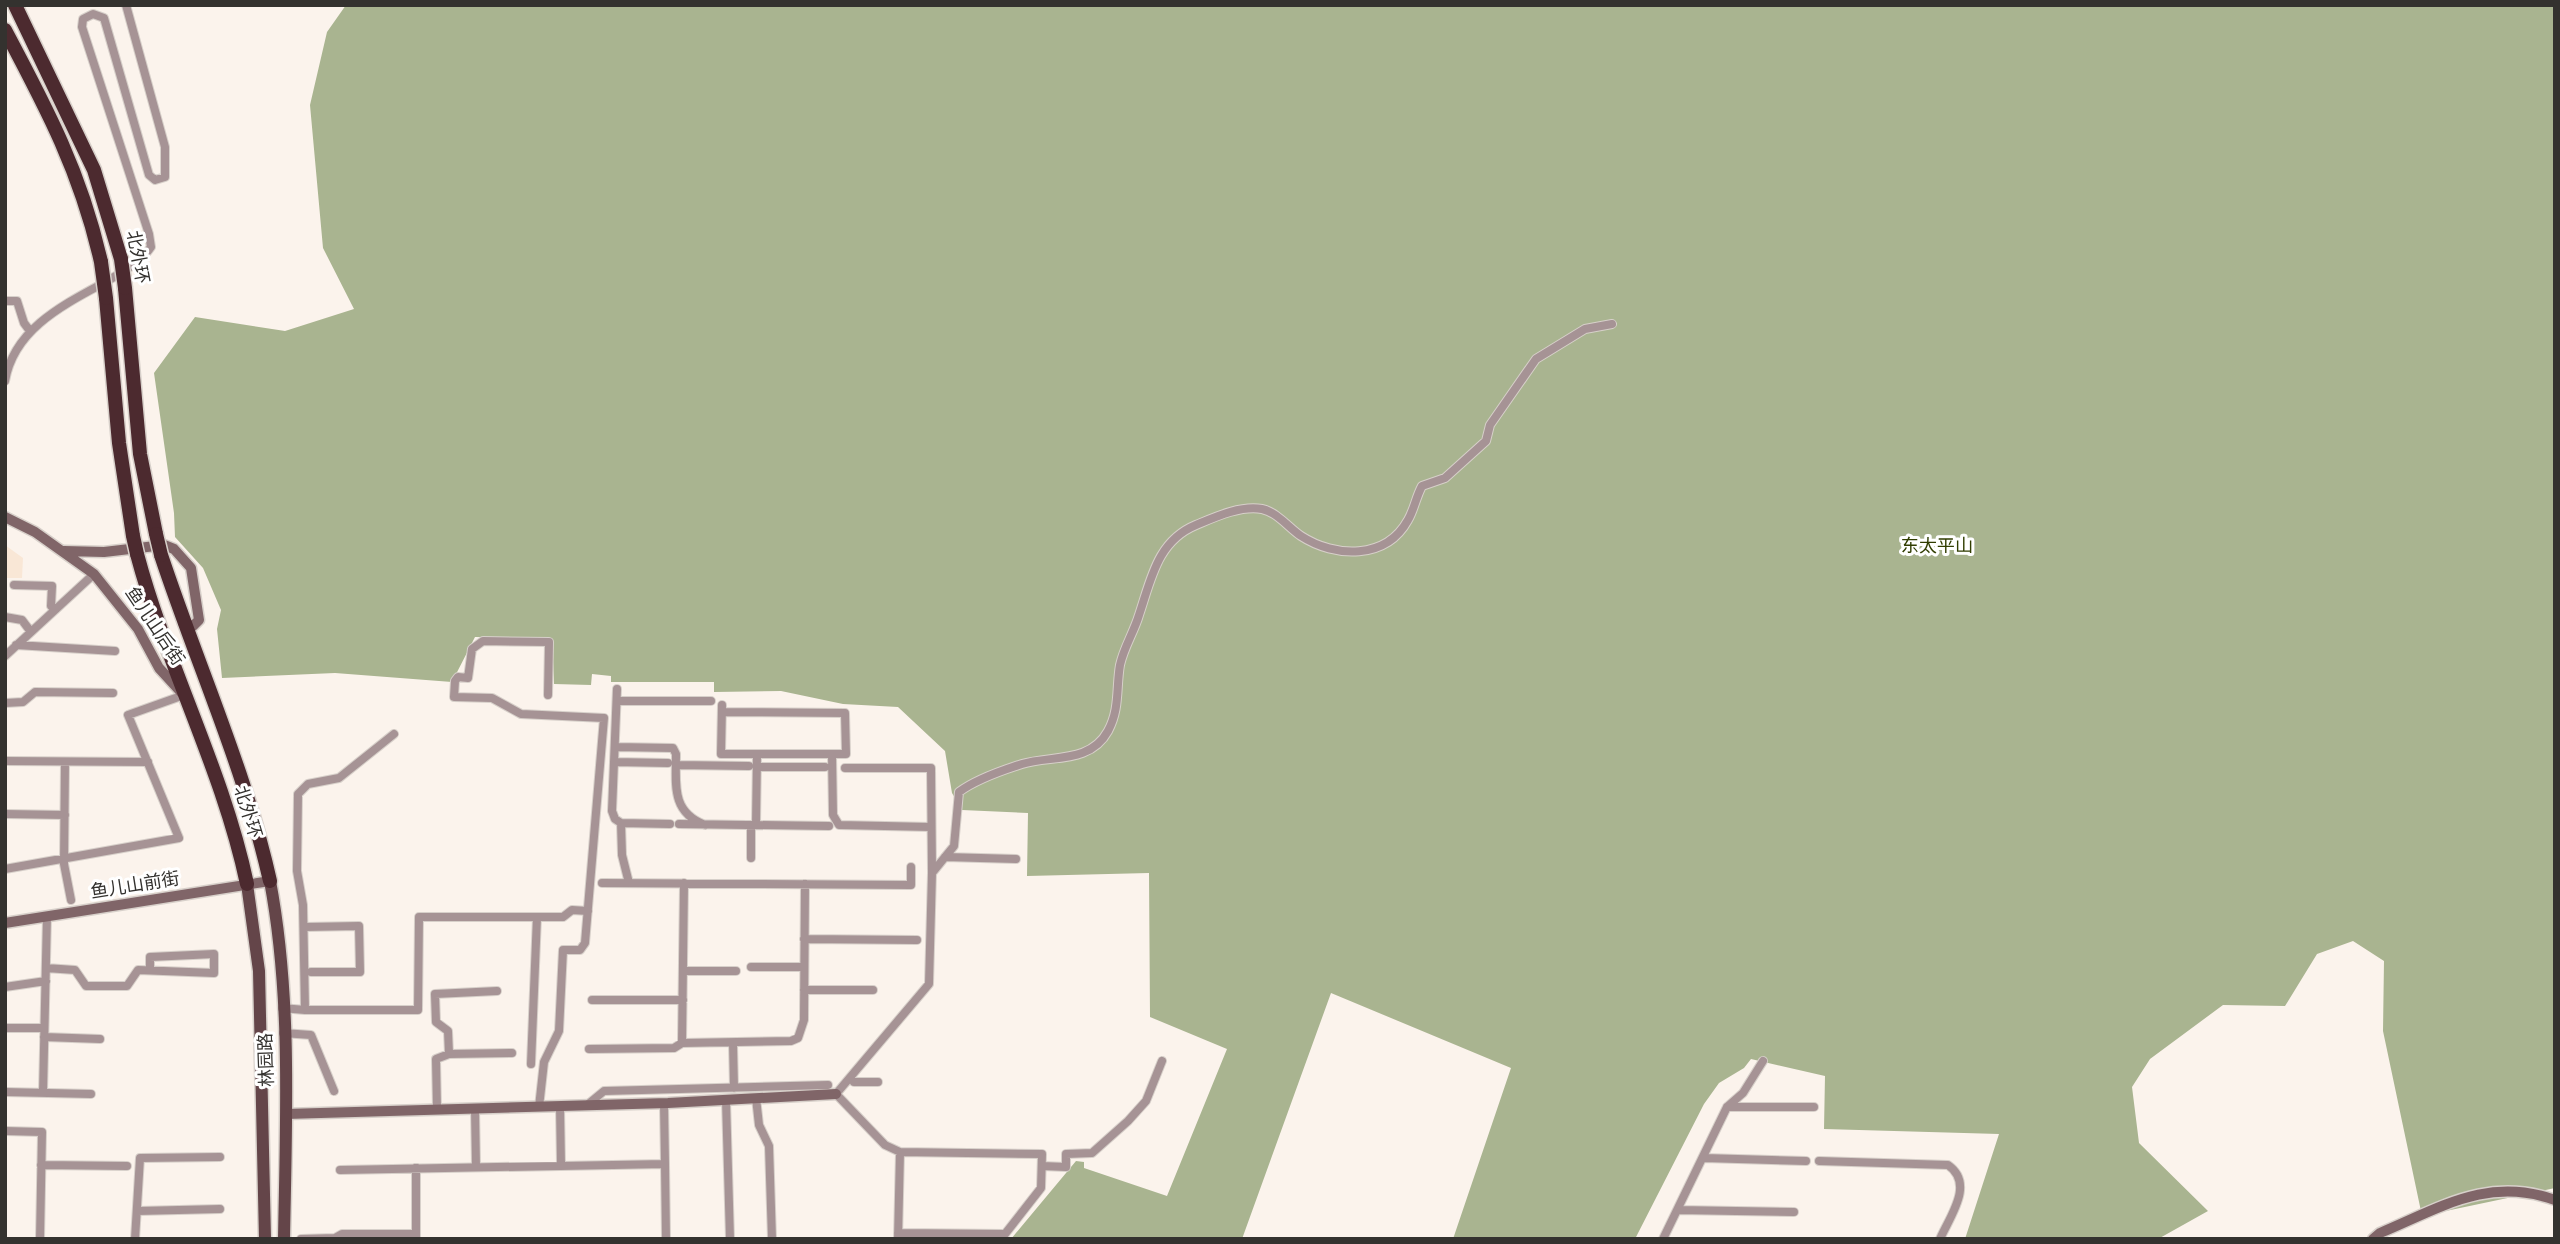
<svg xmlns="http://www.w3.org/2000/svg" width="2560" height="1244" font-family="Overpass,'Noto Sans SC',sans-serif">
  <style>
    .education { fill: #f9e7d6 }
    .forest { fill: #a9b490 }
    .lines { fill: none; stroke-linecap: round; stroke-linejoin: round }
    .street-casing { stroke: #d7d0ca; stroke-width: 10 }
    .secondary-casing { stroke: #d7d0ca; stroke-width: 13 }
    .primary-casing { stroke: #d7d0ca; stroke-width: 15 }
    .highway-casing { stroke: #d7d0ca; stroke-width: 17 }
    .street { stroke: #a69395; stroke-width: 8 }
    .secondary { stroke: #806568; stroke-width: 10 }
    .primary { stroke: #644549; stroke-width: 12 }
    .highway { stroke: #4c2a2f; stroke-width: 14 }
    .highway-bridge-casing { stroke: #d7d0ca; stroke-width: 17; stroke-linecap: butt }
    .highway-bridge { stroke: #4c2a2f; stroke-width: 14 }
    .labels { text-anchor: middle; stroke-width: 6; stroke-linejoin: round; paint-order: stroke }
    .street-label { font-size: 18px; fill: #34322f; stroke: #fff }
    .park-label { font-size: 18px; fill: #303d00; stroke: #fff }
  </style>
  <rect width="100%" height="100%" fill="#fbf3ec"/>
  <path class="education" d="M5,545l18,13 -1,20h-17z"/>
  <path class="forest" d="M346,5h2209v1183l-133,28 -39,-185 1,-70 -31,-20 -36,13 -32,52 -62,-1 -73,54 -18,28 7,56 69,68 -50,28h-193l34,-105 -175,-5 1,-53 -74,-17 -7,9 -25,15 -15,21 -69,135h-182l58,-171 -180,-75 -89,246h-231l65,-78 8,1v6l83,28 60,-147 -77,-32 -1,-144 -122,3 1,-63 -66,-3 -10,-17 -7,-42 -47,-44 -55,-3 -62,-13 -67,1v-10h-103v-6l-19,-2 -1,11 -37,-1 -2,-46 -77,-1 -23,45 -117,-9 -113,5 -5,-49 4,-19 -18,-42 -28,-31 -1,-24 -20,-140 41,-56 90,14 69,-22 -31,-61 -13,-143 17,-73z"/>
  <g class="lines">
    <g class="street-casing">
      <path id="street" d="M5,301h12l7,22 6,8
        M5,381c9,-53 60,-77 104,-101 16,-10 31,-17 42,-33l-2,-13 -67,-207 1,-8 10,-5 11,4 45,157 6,5 10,-3v-30l-39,-142
        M14,585l38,1 -1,20 4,4
        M5,617l17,3 9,12
        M16,645l99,6
        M5,656l89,-82
        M617,689l-5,122 3,8 6,4 1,32 7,28
        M617,701h94
        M5,703l18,-1 12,-10 78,1
        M722,705l-1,49h125l-1,-41 -123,-1
        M615,747l58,1 3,6c0,31 -5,58 29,71
        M832,754l1,61 6,10 92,2
        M5,761l143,1
        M65,762l-1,102 7,36
        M614,762l54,1
        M676,765l73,1
        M757,767h68
        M845,768h86l1,105
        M5,814l60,1
        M621,823l49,1
        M679,824l150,2
        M756,825l1,-70
        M945,857l71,2
        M751,858v-33
        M5,869l174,-31 -51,-123 56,-20
        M602,883l309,2v-18
        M537,917h26l9,-7 16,1
        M304,927l55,-1 1,46h-49
        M804,939l113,1
        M751,967h53
        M46,968l29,2 11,16h41l11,-16 76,3v-19l-64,3v13
        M683,971h53
        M5,987l41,-6
        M804,990h69
        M497,991l-62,3 1,28 12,9 1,23 63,-1
        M592,1000h91
        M282,1008l23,2 -2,-105 -6,-34 1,-77 10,-10 31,-6 55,-44
        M305,1010h113l1,-93h118l-6,147
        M5,1028h39
        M283,1033l28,2 23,56
        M44,1037l56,2
        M682,1043l2,-160
        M733,1043l1,45
        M589,1049l85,-1 8,-5 109,-2 7,-3 6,-18 1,-136
        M854,1082h24
        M5,1092l86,2
        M43,1093l4,-177
        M756,1098l3,27 10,21 3,93
        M726,1100l4,139
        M664,1103l1,61
        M587,1105l17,-14 224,-6
        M560,1106l1,60
        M539,1107l5,-45 15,-31 4,-81h17l5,-7 19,-225 -83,-4 -29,-16 -38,-1 1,-16 3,-4 10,1 4,-29 11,-8 66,1 -1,53
        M1727,1107h87
        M475,1108l1,59
        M437,1109l-1,-50 13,-5
        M5,1131l37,1 -2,107
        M1704,1158l102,3
        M1819,1161l129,4c27,19 2,51 -8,74
        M41,1165l86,1
        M1042,1166l24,1v-13l26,-1 36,-32 18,-20 16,-40
        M416,1168v71
        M340,1170l325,-6 1,75
        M1678,1210l116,2
        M137,1211l83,-2
        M898,1233l107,1 36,-46 1,-34 -142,-2
        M135,1239l5,-81 80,-1
        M301,1239l34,-1 7,-4h74
        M898,1239l2,-87 -15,-7 -49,-51 93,-110 3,-111 22,-27 5,-54c16,-12 44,-22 63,-28 29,-9 68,0 86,-33 12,-22 8,-43 12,-66 4,-18 14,-33 19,-50 12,-35 18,-74 57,-90 19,-8 45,-20 66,-16 15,3 27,19 39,27 34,22 85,24 107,-16 6,-10 8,-23 14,-34l23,-8 41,-37 4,-16 46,-66 49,-30 27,-5
        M1663,1239l64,-132 16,-14 20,-32"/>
    </g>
    <g class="secondary-casing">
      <path id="secondary" d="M5,517l30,15 59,42 44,55 21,39 22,24
        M64,551l40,1 60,-7 10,4 17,19 8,52 -6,6 -10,-3
        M5,923l265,-42
        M286,1114l382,-11 168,-9
        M2373,1239l7,-6c60,-25 108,-57 175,-33"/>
    </g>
    <g class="primary-casing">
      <path id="primary" d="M270,881c22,116 16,240 14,358
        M247,884l12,87 6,268"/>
    </g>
    <g class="highway-casing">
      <path id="highway" d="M15,5l79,165 27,89
        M5,30c42,79 76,143 96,232
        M125,288l15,166 16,80
        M106,298l13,145 14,93
        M137,554c30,113 86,216 110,330
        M161,555c36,109 84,214 109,326"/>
    </g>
    <use href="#street" class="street"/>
    <use href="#secondary" class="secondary"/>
    <use href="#primary" class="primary"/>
    <use href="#highway" class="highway"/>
    <g class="highway-bridge-casing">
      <path id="highway-bridge" d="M121,259l4,29
        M101,262l5,36
        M156,534l5,21
        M133,536l4,18"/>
    </g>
    <use href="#highway-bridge" class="highway-bridge"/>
  </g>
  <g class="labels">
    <g class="street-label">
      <text transform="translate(138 257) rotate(79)" y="6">北外环</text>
      <text transform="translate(155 626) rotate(56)" y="6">鱼儿山后街</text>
      <text transform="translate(248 812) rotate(73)" y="6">北外环</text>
      <text transform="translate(135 885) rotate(-9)" y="6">鱼儿山前街</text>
      <text transform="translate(266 1060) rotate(-92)" y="6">林园路</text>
    </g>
    <g class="park-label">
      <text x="1937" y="552">东太平山</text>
    </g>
  </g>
  <rect width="2560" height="1244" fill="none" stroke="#34322f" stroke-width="14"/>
</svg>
